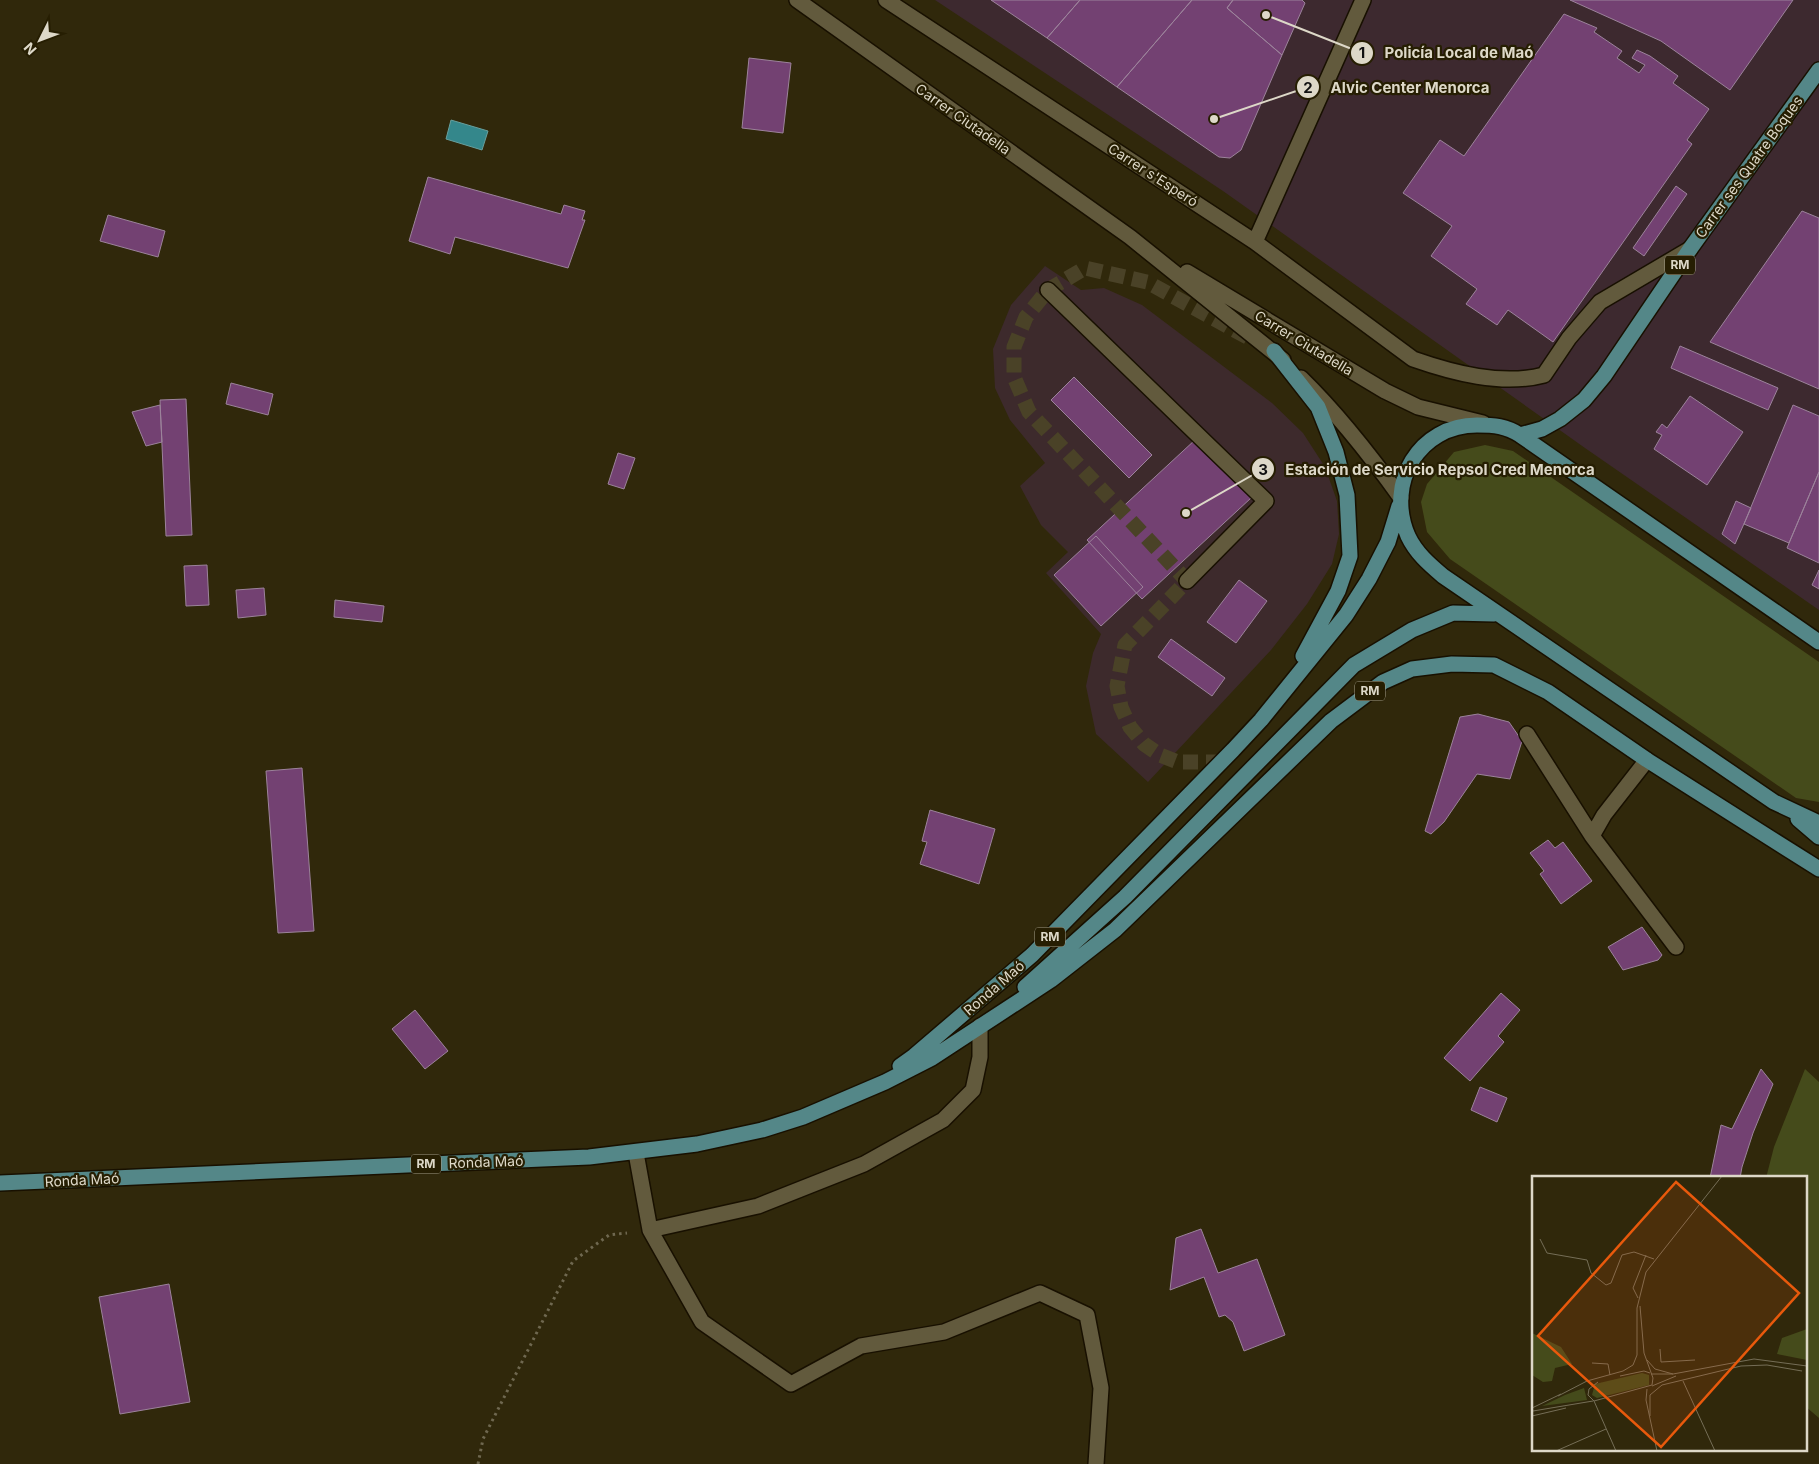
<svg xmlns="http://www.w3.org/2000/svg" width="1819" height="1464" font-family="Inter,sans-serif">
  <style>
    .commercial { fill: #3d2a2c }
    .industrial { fill: #3d292f }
    .green { fill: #454b1b }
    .water { fill: #34878b; stroke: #679f9d }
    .building { fill: #734172; stroke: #9c839b }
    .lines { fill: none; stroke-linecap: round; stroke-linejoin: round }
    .minor-tunnel { stroke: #4a4227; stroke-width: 15; stroke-dasharray: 15 8; stroke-linecap: butt }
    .minor-casing { stroke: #181000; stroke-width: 18 }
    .major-casing { stroke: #181000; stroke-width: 18 }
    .path { stroke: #6f6850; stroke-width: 3; stroke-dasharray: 2.5 4; stroke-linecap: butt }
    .minor { stroke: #625a3d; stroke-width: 15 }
    .major { stroke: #548788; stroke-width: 15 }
    .labels { text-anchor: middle; stroke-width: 4.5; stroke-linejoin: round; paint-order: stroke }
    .shield { fill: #261e02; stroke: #a6a08d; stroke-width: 1 }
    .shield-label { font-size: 12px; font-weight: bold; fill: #ddd8c8 }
    .street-label { font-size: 14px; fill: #ddd8c8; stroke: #261e02 }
    .inset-road { fill: none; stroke: #756e57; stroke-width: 1 }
    .view { fill: #e8590c; fill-opacity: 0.15; stroke: #e8590c; stroke-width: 2.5 }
    .inset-edge { fill: none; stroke: #ddd8c8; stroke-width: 2.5 }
    .leader { fill: none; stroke: #ddd8c8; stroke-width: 2 }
    .callout-dot { fill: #ddd8c8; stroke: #261e02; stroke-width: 2 }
    .mark-label { font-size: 15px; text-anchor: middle; font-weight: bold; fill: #111 }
    .callout-label { font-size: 15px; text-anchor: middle; font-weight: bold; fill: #ddd8c8; stroke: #261e02; stroke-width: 4.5; stroke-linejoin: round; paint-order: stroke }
  </style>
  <rect width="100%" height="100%" fill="#30280b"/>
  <path class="commercial" d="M1045,266l36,24 23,-2 38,17 130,98 31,30 22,34 12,34 2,33 -7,30 -25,40 -36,46 -123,132 -52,-48 -10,-48 7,-33 8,-19 -55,-61 22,-21 -27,-27 -21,-39 25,-23 -35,-43 -15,-32 -2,-39 18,-44z"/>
  <path class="industrial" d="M935,0h884v610l-234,-162 -362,-257z"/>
  <path class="green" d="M1485,445l28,6 306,211v140l-23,-4 -346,-239 -23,-27 -6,-30 6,-18 27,-32z
    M1805,1069l14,13v336l-14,-12v-228h-39l8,-31z"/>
  <path class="water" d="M451,120l37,11 -6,19 -36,-11z"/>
  <path class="building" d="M991,0h89l-33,38z
    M1080,0h112l-75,87 -70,-49z
    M1192,0h41l-6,8 55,47 -41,95 -11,8 -11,-1 -102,-70z
    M1233,0h69l3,3 -23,52 -55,-47z
    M1570,0h223l-63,90 -69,-49z
    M1564,14l33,14 -3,4 28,19 -5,7 22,15 6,-8 -13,-7 5,-8 13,6 28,20 -5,7 36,26 -22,31 5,4 -139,198 -45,-32 -11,15 -31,-21 11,-15 -46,-33 21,-30 -49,-33 37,-53 24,16z
    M749,58l42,5 -8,70 -41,-5z
    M428,177l133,37 3,-9 21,6 -3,9h3l-17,48 -113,-31 -5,17 -41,-13z
    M1676,186l11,8 -43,62 -11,-8z
    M1802,211l17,7v171l-109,-47z
    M108,215l57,16 -7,26 -58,-16z
    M1680,346l98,42 -10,22 -97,-42z
    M1074,377l78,78 -23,23 -78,-78z
    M231,383l42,11 -5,21 -42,-11z
    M1690,396l53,36 -36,53 -53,-36 8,-14 -6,-3 6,-8 5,4z
    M186,399l6,136 -26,1 -6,-136z
    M160,405l2,37 -16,4 -14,-34z
    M1793,405l26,11v56l-30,71 -45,-19z
    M1196,439l55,59 -109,101 -55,-59z
    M618,453l17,5 -11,31 -16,-5z
    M1819,472v91l-32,-15z
    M1736,501l15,7 -16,36 -13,-10z
    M1096,536l47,51 -42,39 -47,-51z
    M207,565l2,40 -23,1 -2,-40z
    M1819,570v19l-7,-4z
    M1239,580l28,21 -31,42 -29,-21z
    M264,588l2,27 -28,3 -2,-28z
    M335,600l49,6 -2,16 -48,-5z
    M1171,639l54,39 -13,18 -54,-39z
    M1478,714l31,8 13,19 -12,38 -33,-5 -33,48 -13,12 -6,-3 35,-114z
    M302,768l12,163 -36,2 -12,-162z
    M930,810l65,19 -16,55 -59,-20 7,-22 -5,-1z
    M1548,840l7,8 8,-6 29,39 -31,23 -21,-30 4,-3 -14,-18z
    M1642,927l20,28 -4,5 -35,10 -15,-23z
    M1501,993l19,17 -22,26 6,6 -34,39 -26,-23z
    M415,1010l33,41 -23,18 -33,-40z
    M1761,1069l12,15 -20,49 -11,34 -2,11h-30l11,-53 11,4z
    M1480,1087l27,11 -10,24 -26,-12z
    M1201,1229l17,44 39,-14 28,76 -41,16 -11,-29 -8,-7 -6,2 -15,-40 -34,13 6,-52z
    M169,1284l21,118 -70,12 -21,-117z"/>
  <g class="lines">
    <path class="minor-tunnel" d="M1221,762h-43l-18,-7 -16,-11 -14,-17 -9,-20 -4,-21 8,-41 62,-64 -158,-169 -15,-35v-30l12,-30 22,-27 37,-22 62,14 102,56"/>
    <g class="minor-casing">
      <path id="minor" d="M797,0l333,237 153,123
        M886,0l369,242 158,117c40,14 89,27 131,16l25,-37 31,-36 90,-53
        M1255,242l108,-242
        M1187,272l198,119 33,16 65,16
        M1048,290l218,211 -79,80
        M1301,378c38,37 69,77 100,120
        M1527,734l65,102
        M1647,760l-43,55 -12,21 84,111
        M636,1153l14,77 52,92 89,62 70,-38 83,-14 96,-39 47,22 14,73 -5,76
        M650,1230l108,-24 106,-42 79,-44 30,-30 7,-33v-31"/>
    </g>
    <g class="major-casing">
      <path id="major" d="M1274,351l44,56 18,45 11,43 3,61 -12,35 -35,65
        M1520,435l22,-6 18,-10 24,-19 20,-24 86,-127 129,-179
        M1819,642l-299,-207c-14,-9 -26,-10 -43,-10 -58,0 -92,58 -69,111 8,17 21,28 35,40l331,226 45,21
        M1798,819l21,18
        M1025,987l100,-90 229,-232 58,-35 41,-17 41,1
        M900,1066l14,-10 118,-101 201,-205 28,-30 85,-105 23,-36 19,-37 11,-36
        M0,1183l589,-26 108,-13 65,-14 41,-13 82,-35 47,-24 119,-78 64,-50 216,-209 52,-39 29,-13 40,-5 42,1 54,27 99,68 172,109"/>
    </g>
    <path class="path" d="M478,1464l5,-25 90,-178 36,-26 18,-2"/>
    <use href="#minor" class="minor"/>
    <use href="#major" class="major"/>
  </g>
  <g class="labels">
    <g class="shield">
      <rect x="1665" y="255.5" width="30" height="19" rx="4"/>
      <rect x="1355" y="681.5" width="30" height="19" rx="4"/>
      <rect x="1035" y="927.5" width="30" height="19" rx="4"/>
      <rect x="411" y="1154.5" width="30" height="19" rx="4"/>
    </g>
    <g class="shield-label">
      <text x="1680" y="269">RM</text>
      <text x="1370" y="695">RM</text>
      <text x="1050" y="941">RM</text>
      <text x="426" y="1168">RM</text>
    </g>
    <g class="street-label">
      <text transform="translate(963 119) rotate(35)" y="5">Carrer Ciutadella</text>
      <text transform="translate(1749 167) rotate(-54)" y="5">Carrer ses Quatre Boques</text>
      <text transform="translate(1153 175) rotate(33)" y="5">Carrer s'Esperó</text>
      <text transform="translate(1304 343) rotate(31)" y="5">Carrer Ciutadella</text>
      <text transform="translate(994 988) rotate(-41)" y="5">Ronda Maó</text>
      <text transform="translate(486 1162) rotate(-2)" y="5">Ronda Maó</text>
      <text transform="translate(82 1180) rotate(-3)" y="5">Ronda Maó</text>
    </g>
  </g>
  <g transform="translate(1532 1176)">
    <rect width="275" height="275" fill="#30280b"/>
    <path d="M275,153v31l-30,-6 5,-16zM0,157l29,14 11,17 -17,4 -3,13 -9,1 -11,-7zM110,197l7,2v10l-52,13 -5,-3 3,-11zM52,212l3,12 -45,6 23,-11z" fill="#454b1b"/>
    <path class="inset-road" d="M8,63l7,14 40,7 4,13 15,12 5,-2 11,-28 12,-3 20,7M106,122l-5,-10 13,-33M128,173l1,13 34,-2M115,184l8,9 18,5M60,187l16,1 2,11M119,198h22l81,-15 53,7M88,200l24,-5 6,2M151,205l32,70M66,206l-9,7 -1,6 6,6 58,-16 1,-7 -9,-25 -4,-47M120,210l24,-10M115,213l-1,11 11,51M26,220l29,-15 36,-10 10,-6 4,-10v-47l9,-36 76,-96M62,225l22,50M0,232l29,-14M1,235l60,-10M0,240l34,-8M118,240v-21l12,-10 79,-19 26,-1 35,6M24,275l50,-22"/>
    <path class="view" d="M144,6l123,111 -138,154 -123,-111z"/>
    <rect width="275" height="275" class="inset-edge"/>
  </g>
  <path class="leader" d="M1266 15L1362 53M1214 119L1308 87M1186 513L1263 469"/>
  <g class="callout-dot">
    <circle cx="1266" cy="15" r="5"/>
    <circle cx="1214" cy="119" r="5"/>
    <circle cx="1186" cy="513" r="5"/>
    <circle cx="1362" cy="53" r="12"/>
    <circle cx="1308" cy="87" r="12"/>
    <circle cx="1263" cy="469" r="12"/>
  </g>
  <g class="mark-label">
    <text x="1362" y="58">1</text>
    <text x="1308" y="93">2</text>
    <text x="1263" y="475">3</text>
  </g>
  <g class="callout-label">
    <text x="1459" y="58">Policía Local de Maó</text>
    <text x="1410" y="93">Alvic Center Menorca</text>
    <text x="1440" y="475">Estación de Servicio Repsol Cred Menorca</text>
  </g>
  <g transform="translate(40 40) rotate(228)" stroke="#261e02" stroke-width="4" paint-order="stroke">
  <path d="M0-4L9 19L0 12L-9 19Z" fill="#ddd8c8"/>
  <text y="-8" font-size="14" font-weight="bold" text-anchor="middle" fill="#ddd8c8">N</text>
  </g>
</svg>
